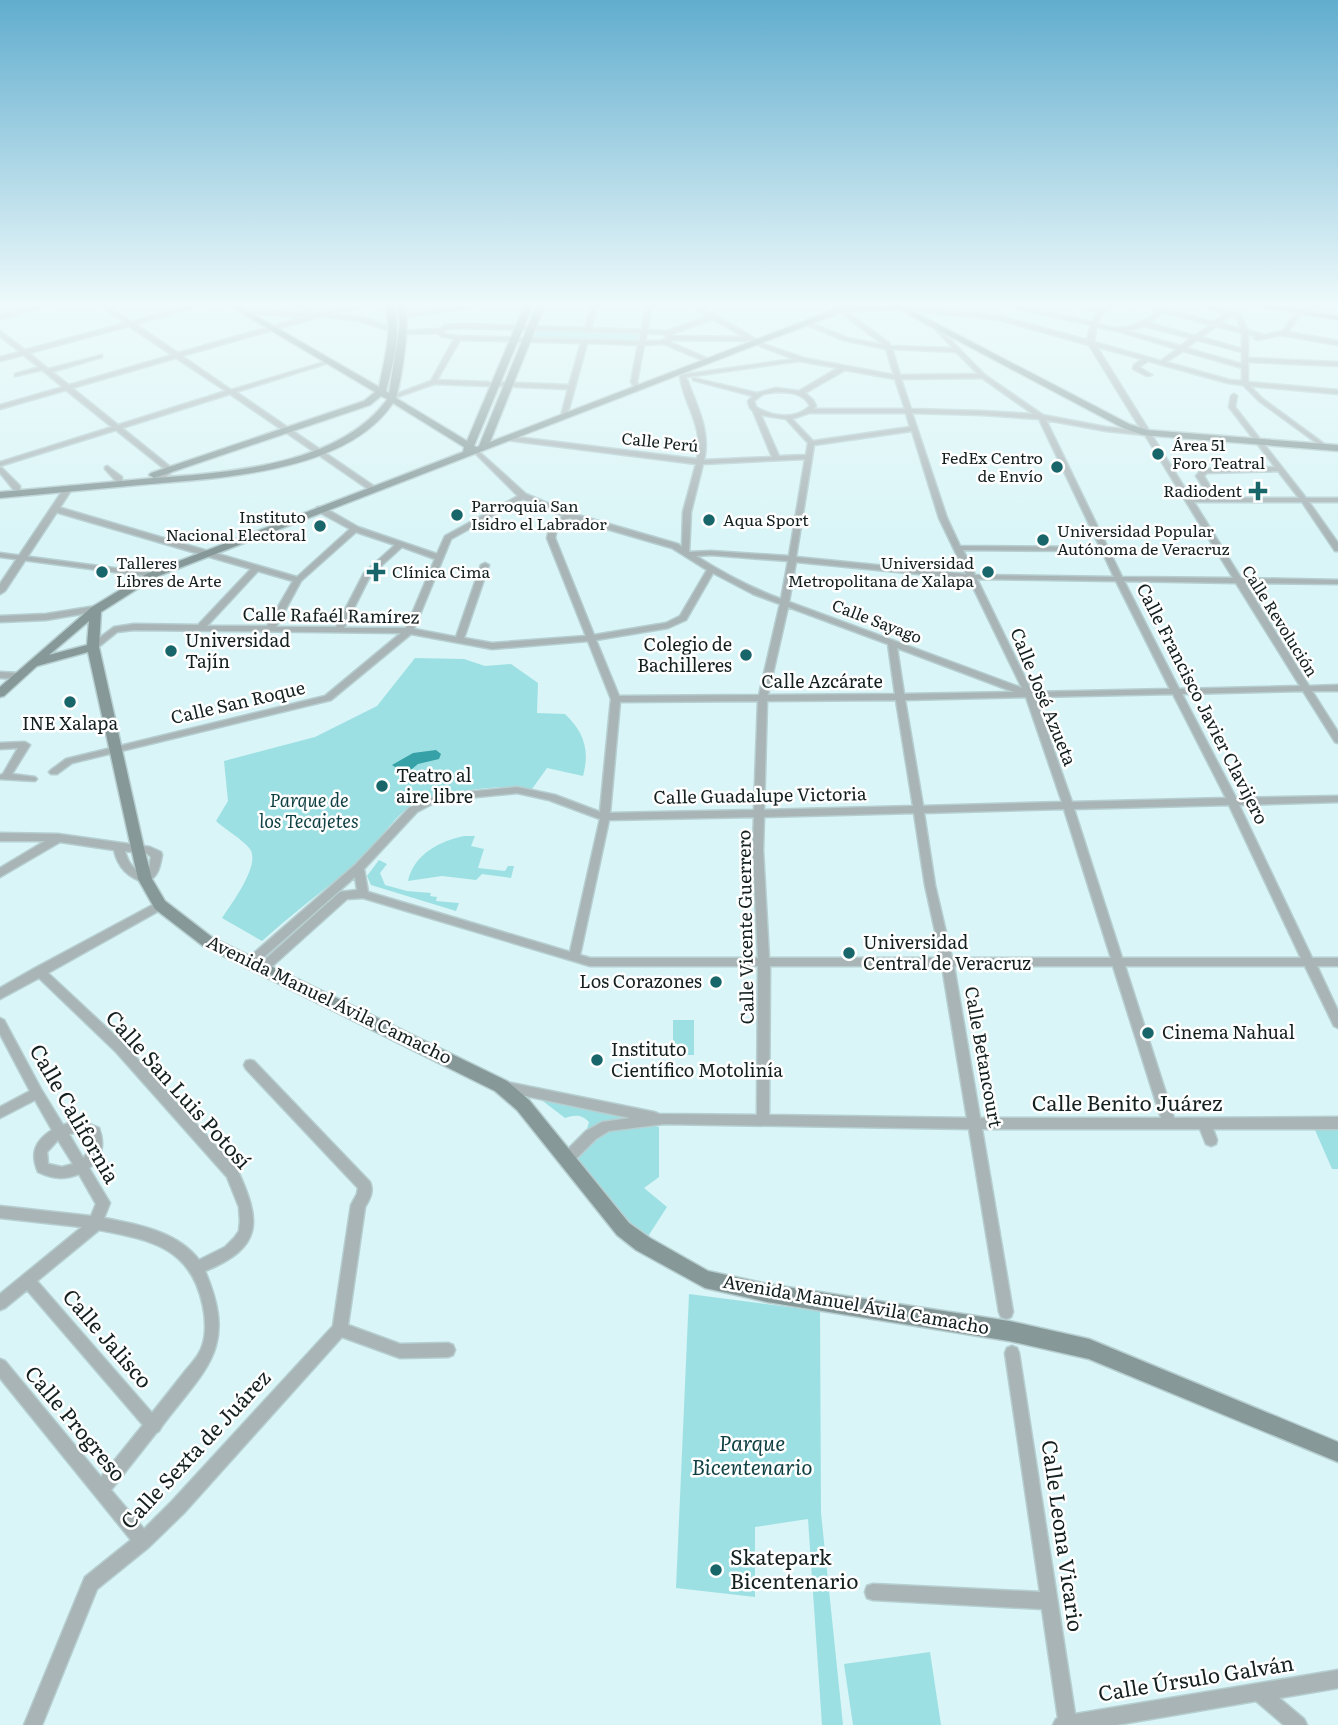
<svg xmlns="http://www.w3.org/2000/svg" width="1338" height="1725" font-family="Literata,serif">
  <style>
    .green { fill: #9de0e3 }
    .water { fill: #36a2a7 }
    .lines { fill: none; stroke-linecap: round; stroke-linejoin: round }
    .minor-casing { stroke: #b6ced0; stroke-width: 3 }
    .tertiary-casing { stroke: #b6ced0; stroke-width: 3 }
    .secondary-casing { stroke: #b6ced0; stroke-width: 3 }
    .minor { fill: #a8b4b5; fill-rule: evenodd }
    .tertiary { fill: #a8b4b5; fill-rule: evenodd }
    .secondary { fill: #869898; fill-rule: evenodd }
    .poi-dot { fill: #18666a; stroke: #fff; stroke-width: 2.5 }
    .labels { text-anchor: middle; stroke-width: 5; stroke-linejoin: round; paint-order: stroke }
    .far-street-label { font-size: 16px; fill: #141f1f; stroke: #fff }
    .far-poi-label { font-size: 16px; fill: #141f1f; stroke: #fff; text-anchor: start }
    .street-label { font-size: 18px; fill: #141f1f; stroke: #fff }
    .poi-label { font-size: 18px; fill: #141f1f; stroke: #fff; text-anchor: start }
    .park-label { font-size: 18px; font-style: italic; fill: #0e3f42; stroke: #fff }
    .near-street-label { font-size: 21px; fill: #141f1f; stroke: #fff }
    .near-park-label { font-size: 21px; font-style: italic; fill: #0e3f42; stroke: #fff }
    .near-poi-label { font-size: 21px; fill: #141f1f; stroke: #fff; text-anchor: start }
  </style>
  <rect width="100%" height="100%" fill="#d9f5f7"/>
  <path class="green" d="M533,330l106,3 -2,9 -107,-3z
    M415,658l49,1 21,7 26,-2 27,19 -1,30 28,1c19,18 25,36 18,62l-36,-8 -15,21c-26,-7 -108,4 -129,23 -18,16 -31,40 -50,55 -31,24 -62,48 -91,74l-40,-23c9,-14 39,-53 28,-69 -8,-10 -24,-19 -34,-28l12,-20 -4,-40 91,-24 62,-31z
    M464,836h11l-4,10 13,3 -6,19 27,3 3,-5h6l-3,12 -29,-4 -6,6 -34,-4 -34,5c6,-27 32,-40 56,-45z
    M379,860l8,4 -7,9 5,12 22,6 24,2 -1,3 7,1 -1,4 23,2 -3,8 -85,-26 -4,-9z
    M673,1020h21v35h-21z
    M527,1089l132,38v50l-15,11 23,19 -24,37 -76,-85 31,-28 -17,5 6,-7 2,-7c-8,-8 -14,-7 -24,-4z
    M1315,1130h23v39h-6z
    M689,1294l131,17 1,202 22,212h-21l-14,-206 -53,8v70l-79,-9z
    M930,1652l11,73h-88l-9,-61z"/>
  <path class="water" d="M436,750l5,4 -2,5 -21,5 -12,10 -14,-9 21,-12z"/>
  <g class="lines">
    <g class="minor-casing">
      <path id="minor" d="M53,302h9l-62,17v-4z
        M95,302h7l29,20 74,-20h9l-79,22 43,29 127,-36 -62,-4 -3,-2 1,-1 66,3 3,2 62,-13h11l-65,15 -136,39 49,34 97,-29v2l-92,29 142,97 -7,2 -141,-97 -108,34 52,42 -15,13 -7,-2 14,-11 -50,-40 -116,36v-4l112,-35 -46,-37 -66,19v-4l63,-18 -21,-17 -27,6v-2l24,-7 -16,-12 -23,6v-4l20,-5 -20,-16v-5l25,19 101,-27zM129,326l43,29 -103,30 -17,-13 50,-15v-2l-54,14 -19,-16zM176,358l50,33 -108,34 -46,-37z
        M288,302h7l19,10 -5,1z
        M593,302h6l-8,26 51,2 5,-28h6l-6,28 20,1 42,-15 -24,-14h7l74,43 38,13 90,17 -8,-26 -43,-9 -40,-17 5,-1 39,16 37,7 -45,-34 -1,-1 3,-2 48,35 1,3 63,2 -21,-22v-2l2,-1 51,52 58,40 63,12 36,4 -53,-86 -93,-26 -95,-9 -3,-2 3,-2 95,9 91,25 4,-15 -102,-23h10l93,20 6,-10 -37,-10h10l30,7 17,-7h26l15,6 55,14 12,-9 -38,-11h9l37,10v2l-14,9 21,6 -6,-15 5,-1 7,17 17,5 19,-4 14,-20 27,-9h8l-31,11 -13,19 50,9v4l-57,-10 -24,5 -3,-2 2,-2 -8,-2v24l90,4v4l-90,-4v20l90,8v4l-88,-8 13,13 64,47 1,1 -3,2 -66,-48 -16,-16 -15,-2 -80,-22 -9,6 13,8 -5,1 -14,-7 1,-4 8,-6 -45,-12 94,151h19l-14,-22 6,-7 73,-2 -46,-60 2,-11 3,-2 3,2 -2,11 71,91h32v4h-29l29,41v8h-3l-33,-49h-108l47,76 97,2v4l-93,-1 64,103 29,-1v6h-26l26,41v11l-3,-1 -32,-51 -121,3 54,104 102,-2v6l-99,3 73,153h26v8h-21l21,45v17l-4,-2 -29,-60h-180l49,152 164,-1v12h-125l4,11 -1,4 -5,2 -5,-2 -6,-15h-218l31,183 -2,5 -5,2 -5,-2 -2,-5 -30,-183 -305,-5 -55,7 -13,8 -24,24 -5,2 -5,-2 -2,-4 2,-4 24,-24 16,-9 28,-4 -128,-27 -4,-1 -2,-4 2,-4 4,-1 152,31 5,2 98,1 1,-149h-168l-227,-68 -16,1 -79,71h-8l-2,-3 2,-3 80,-72 17,-2 -2,-13 -100,88h-8l-2,-3 2,-3 108,-94 54,-57 15,-8 22,-6 71,-7 38,8 45,17 11,-113 -23,-58 -96,8 -81,-15 -80,66 -259,63 -15,11h-6l-2,-2 2,-2 15,-11 259,-63 76,-63 -267,-3 -17,2 -21,17h-6v-4l24,-18 20,-3 64,1 53,-56 -199,-58v-4h6l239,70 53,-48 -33,-18v-4h6l35,20 79,27 8,-18 73,-40 -45,-45v-2l2,-1 51,46 45,19 107,31 4,3 1,-35 13,-48 -189,-24 -3,-2 3,-2 190,23c8,-33 -14,-55 -17,-84l114,-16 -32,-12 -11,-6 -78,-1 -4,2 42,18 1,1 -3,2 -45,-19 -20,1 -7,37 3,6 -3,2 -2,-1 -4,-7 7,-37 -51,-2 -20,73 -3,2 -3,-2 7,-27 -73,-3 -3,-2 -3,2 -55,-2 -40,14 -5,-1 42,-16 23,-42 -13,-3 -3,-3 -36,1 -2,-1v-2l39,-2 7,-4 18,-1 121,4zM1127,304l16,1 11,5v4c-16,14 -37,18 -57,9 5,-13 16,-17 30,-19zM1160,311l51,14 -16,11 -46,-13 10,-8zM713,319l31,18 -70,-1 -3,-2zM1144,326l47,12 -10,8 -54,-15zM1216,326l26,7v16l-41,-12zM1096,327l22,4 59,18 -16,12 -67,-19zM464,328l177,5 -2,8 -181,-5 -13,-2 -2,-3 4,-2zM647,333l16,1 5,4 -8,3h-15zM460,340l121,3 -12,42 -74,-3 -3,2 -3,-2 -52,-2zM1197,340l45,12v12l-56,-16zM892,349l64,3 22,22 -78,1zM1183,351l59,17v13l-12,-1 -64,-18zM799,361l39,7 -39,23 -23,-3 -19,5 -64,-15v2l60,16 -5,5 2,7 3,3 19,46 -68,3c7,-29 -8,-56 -18,-83zM845,370l50,9 10,30h-91l2,-3 -3,-6 -8,-7zM982,378l51,36 -51,-3 -71,-2 -10,-30zM776,392c13,0 27,0 34,14 -15,14 -37,11 -54,1l-2,-6 9,-7zM809,413h97l4,14 -97,14 -21,-22zM912,413l70,2 57,4 61,128 -140,-1 -13,-28zM761,415l25,4 22,24 -2,12 -27,1zM1046,420l60,11 39,4 88,143 -111,-1zM912,431l27,87 27,56 -170,-17 18,-112zM805,459l-16,97 -78,-5 -22,1 2,-40 12,-48zM1278,471l21,27h-82l-13,-22 3,-3zM523,499l40,17 -13,10 -3,12 39,98 -94,7 -28,-5 25,-73 -4,-2 -4,2 -25,72 -42,-8 37,-90zM569,518l103,30 35,22 -27,46 -14,7 -72,12 -39,-97 2,-9zM356,532l39,13 -31,28 -28,54h-60l25,-46zM402,547l33,12 -29,69h-62l26,-52zM963,550l139,1 12,26 -139,-2zM711,555l77,6 -7,38c-30,-11 -58,-26 -85,-43zM796,562l173,17 53,109 -233,-86zM258,571l35,10 -26,45h-60zM713,573l40,21 27,10 -21,91 -140,1 -23,-56 72,-12 18,-8zM977,579l139,2 54,108 -138,3zM1124,581l112,2 64,103 -121,3zM788,607l100,37 7,50 -127,1zM897,648l117,44 -110,2zM1173,694l53,104 -154,4 -37,-105zM1026,697l36,105 -139,4 -18,-106zM896,700l17,106 -149,4 3,-109zM758,701l-4,109 -144,3 10,-111zM517,793l32,7 51,19 -30,133 -202,-60 -4,-23 53,-57 15,-8 14,-4zM1229,805l72,153h-179l-48,-149zM1064,809l47,149h-159l-17,-73 -11,-72zM914,813l11,72 16,73h-172l-6,-108 1,-33zM754,817l-1,33 5,108h-168l-10,-3 29,-135zM770,966h172l25,152 -198,-3zM954,966h159l48,152h-181z
        M474,304l2,1v2l-73,10 -3,-2z
        M330,314l31,3 34,12 -3,2 -32,-10 -32,-4 -1,-1z
        M107,466l15,11v4h-6l-11,-12v-2z
        M0,467l2,1 18,18v4h-6l-14,-17z
        M0,553l152,20 4,2 -4,2 -152,-20z
        M0,672l20,1 4,3 -4,3 -20,-1z
        M25,742l5,3 -18,29 23,3 2,2 -2,2 -35,-2v-4l3,-1 15,-26 -18,1v-6z
        M0,833l58,1 92,13 11,5 1,3c-2,12 -4,23 -17,28 -17,-6 -27,-15 -31,-33l-54,-8 -60,35v-9l45,-27h-45zM125,851l23,3 3,3 -2,12 -5,5c-11,-5 -16,-11 -19,-23z
        M160,901l4,1 1,3 -1,3 -116,65 76,71 113,125c24,52 27,78 -32,102 33,77 1,97 -43,155l-3,5 -3,2 -45,57 33,39 28,-28 161,-175 18,-121 6,-11 1,-6 -112,-119 -2,-4 2,-4 4,-1 4,1 116,121c4,9 0,17 -5,25l-17,118 52,19 48,-1 5,2 2,5 -2,5 -5,2 -48,1 -58,-21 -158,176 -35,34 -52,42 -55,136h-18l61,-148 46,-37 -131,-162v-19l5,2 96,116 42,-52 -116,-135 -22,18 -5,2v-16l82,-67 -82,-9v-12l91,10 5,-12 -17,-30c-15,6 -26,5 -41,-2 -8,-19 -3,-31 14,-42l-17,-30 -35,18v-11l30,-16 -30,-57v-16l4,2 37,69 22,36 16,-5 20,8c6,16 4,29 -10,40l21,35 -6,15c33,6 74,14 95,42l26,-13 9,-9 5,-7 1,-10 -1,-14 -12,-30 -111,-125 -77,-74 -39,21v-11l35,-20zM79,1132l10,4c2,8 1,15 -6,22l-14,-24zM58,1140l15,24 -11,3 -14,-3 -1,-12zM99,1230c52,10 92,17 104,76 3,14 4,34 -4,47 -3,6 -9,12 -13,17 -11,14 -22,28 -34,43l-115,-132z
        M1012,1346l5,2 2,5 56,361 263,-44v18l-59,10 25,21 3,6h-23l-28,-24 -140,24h-63l3,-6 2,-1 -16,-109 -169,-9 -6,-2 -2,-6 2,-6 6,-2 167,8 -35,-239 2,-5z"/>
    </g>
    <g class="tertiary-casing">
      <path id="tertiary" d="M68,486l4,3 -67,102 -5,3v-10l65,-97z
        M96,606l3,1v4l-53,9 -46,2v-6l46,-2z"/>
    </g>
    <g class="secondary-casing">
      <path id="secondary" d="M223,302h9l147,85c5,-28 15,-57 5,-85h8c11,28 1,61 -6,89l3,2 11,-70 -4,-21h8c7,20 -2,75 -8,96l71,43 59,-139h8l-60,144 3,1 2,-1 59,-144h8l-56,140 348,-134 9,-6h9l-6,5 42,-1 -6,-4h9l234,122 18,6 191,15v6l-195,-16 -20,-7 -223,-118 -56,1 -688,266 -55,35 -2,35 45,201 8,31 13,22 48,37 294,143 22,19 100,123 21,15 58,33 59,13 242,37 80,18 249,103v20l-249,-103 -80,-18 -242,-39 -62,-14 -69,-38 -19,-15 -100,-125 -22,-19 -292,-145 -48,-37 -17,-30 -50,-227 -51,14 -33,30 -4,1v-10l92,-80 56,-34 315,-121 1,-5 -71,-44c-47,71 -177,75 -254,82 -46,4 -92,9 -139,13v-6l154,-14 -5,-3 2,-2 213,-72 11,-9zM381,396l6,3 -1,2c-49,65 -157,71 -232,77l216,-73zM89,621l-2,24 -38,10z
        M1235,302h17l86,14v4z"/>
    </g>
    <use href="#minor" class="minor"/>
    <use href="#tertiary" class="tertiary"/>
    <use href="#secondary" class="secondary"/>
  </g>
  <linearGradient id="sky" x2="0" y2="1"><stop stop-color="#61adce"/><stop offset="0.56" stop-color="#eefafb"/><stop offset="1" stop-color="#eefafb" stop-opacity="0"/></linearGradient>
  <rect width="1338" height="543" fill="url(#sky)"/>
  <g class="poi-dot">
    <circle cx="1158" cy="454" r="7"/>
    <circle cx="1057" cy="467" r="7"/>
    <path d="M1254.5 480.5h7v7h7v7h-7v7h-7v-7h-7v-7h7z"/>
    <circle cx="457" cy="515" r="7"/>
    <circle cx="709" cy="520" r="7"/>
    <circle cx="320" cy="526" r="7"/>
    <circle cx="1043" cy="540" r="7"/>
    <circle cx="102" cy="572" r="7"/>
    <path d="M372.5 561.5h7v7h7v7h-7v7h-7v-7h-7v-7h7z"/>
    <circle cx="988" cy="572" r="7"/>
    <circle cx="171" cy="651" r="7"/>
    <circle cx="746" cy="655" r="7"/>
    <circle cx="70" cy="702" r="7"/>
    <circle cx="382" cy="786" r="7"/>
    <circle cx="849" cy="953" r="7"/>
    <circle cx="716" cy="982" r="7"/>
    <circle cx="1148" cy="1033" r="7"/>
    <circle cx="597" cy="1060" r="7"/>
    <circle cx="716" cy="1570" r="7"/>
  </g>
  <g class="labels">
    <g class="far-street-label">
      <text transform="translate(660 442) rotate(6)" y="6">Calle Perú</text>
      <text transform="translate(877 621) rotate(21)" y="6">Calle Sayago</text>
      <text transform="translate(1280 621) rotate(58)" y="6">Calle Revolución</text>
    </g>
    <g class="far-poi-label">
      <text x="1172" y="451">Área 51<tspan x="1172" dy="18">Foro Teatral</tspan></text>
      <text x="1043" y="464" text-anchor="end">FedEx Centro<tspan x="1043" dy="18">de Envío</tspan></text>
      <text x="1242" y="497" text-anchor="end">Radiodent</text>
      <text x="471" y="512">Parroquia San<tspan x="471" dy="18">Isidro el Labrador</tspan></text>
      <text x="306" y="523" text-anchor="end">Instituto<tspan x="306" dy="18">Nacional Electoral</tspan></text>
      <text x="723" y="526">Aqua Sport</text>
      <text x="1057" y="537">Universidad Popular<tspan x="1057" dy="18">Autónoma de Veracruz</tspan></text>
      <text x="116" y="569">Talleres<tspan x="116" dy="18">Libres de Arte</tspan></text>
      <text x="974" y="569" text-anchor="end">Universidad<tspan x="974" dy="18">Metropolitana de Xalapa</tspan></text>
      <text x="392" y="578">Clínica Cima</text>
    </g>
    <g class="street-label">
      <text transform="translate(331 616) rotate(1)" y="6">Calle Rafaél Ramírez</text>
      <text x="822" y="688">Calle Azcárate</text>
      <text transform="translate(1043 697) rotate(68)" y="6">Calle José Azueta</text>
      <text transform="translate(238 703) rotate(-13)" y="6">Calle San Roque</text>
      <text transform="translate(1202 704) rotate(63)" y="6">Calle Francisco Javier Clavijero</text>
      <text transform="translate(760 796) rotate(-1)" y="6">Calle Guadalupe Victoria</text>
      <text transform="translate(746 927) rotate(-91)" y="6">Calle Vicente Guerrero</text>
      <text transform="translate(329 1000) rotate(26)" y="6">Avenida Manuel Ávila Camacho</text>
      <text transform="translate(983 1057) rotate(80)" y="6">Calle Betancourt</text>
      <text transform="translate(856 1305) rotate(10)" y="6">Avenida Manuel Ávila Camacho</text>
    </g>
    <g class="poi-label">
      <text x="185" y="647">Universidad<tspan x="185" dy="21">Tajín</tspan></text>
      <text x="732" y="651" text-anchor="end">Colegio de<tspan x="732" dy="21">Bachilleres</tspan></text>
      <text x="70" y="730" text-anchor="middle">INE Xalapa</text>
      <text x="396" y="782">Teatro al<tspan x="396" dy="21">aire libre</tspan></text>
      <text x="863" y="949">Universidad<tspan x="863" dy="21">Central de Veracruz</tspan></text>
      <text x="702" y="988" text-anchor="end">Los Corazones</text>
      <text x="1162" y="1039">Cinema Nahual</text>
      <text x="611" y="1056">Instituto<tspan x="611" dy="21">Científico Motolinía</tspan></text>
    </g>
    <g class="park-label">
      <text x="309" y="807">Parque de<tspan x="309" dy="21">los Tecajetes</tspan></text>
    </g>
    <g class="near-street-label">
      <text transform="translate(178 1090) rotate(48)" y="7">Calle San Luis Potosí</text>
      <text x="1127" y="1111">Calle Benito Juárez</text>
      <text transform="translate(74 1114) rotate(60)" y="7">Calle California</text>
      <text transform="translate(107 1339) rotate(49)" y="7">Calle Jalisco</text>
      <text transform="translate(75 1424) rotate(50)" y="7">Calle Progreso</text>
      <text transform="translate(196 1450) rotate(-47)" y="7">Calle Sexta de Juárez</text>
      <text transform="translate(1062 1536) rotate(82)" y="7">Calle Leona Vicario</text>
      <text transform="translate(1196 1679) rotate(-9)" y="7">Calle Úrsulo Galván</text>
    </g>
    <g class="near-park-label">
      <text x="752" y="1451">Parque<tspan x="752" dy="24">Bicentenario</tspan></text>
    </g>
    <g class="near-poi-label">
      <text x="730" y="1565">Skatepark<tspan x="730" dy="24">Bicentenario</tspan></text>
    </g>
  </g>
</svg>
